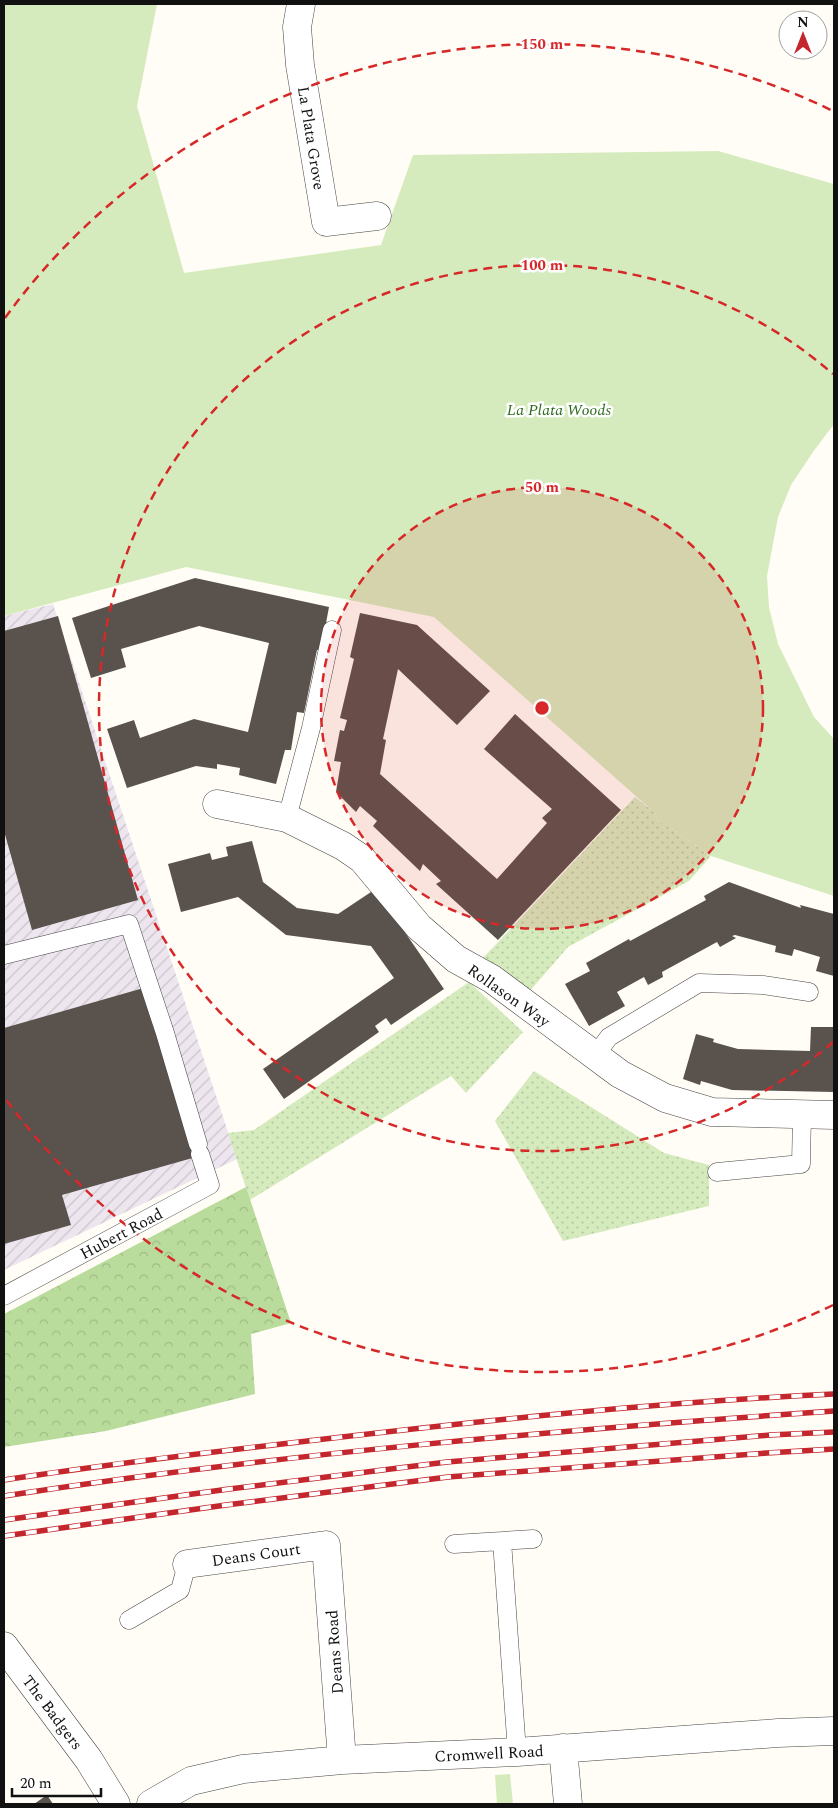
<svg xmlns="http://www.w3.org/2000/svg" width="838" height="1808" font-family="Spectral,serif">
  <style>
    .industrial { fill: url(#industrial-furrows) }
    .grass { fill: url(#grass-dots) }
    .forest { fill: url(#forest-crowns) }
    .park { fill: #d5ebbd }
    .building { fill: #5a524d }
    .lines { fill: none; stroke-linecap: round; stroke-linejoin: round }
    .service-casing { stroke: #444; stroke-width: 19 }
    .minor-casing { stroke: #444; stroke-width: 29 }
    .service { stroke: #fff; stroke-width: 18 }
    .minor { stroke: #fff; stroke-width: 28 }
    .rail-casing { stroke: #c4262e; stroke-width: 5.5 }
    .rail { stroke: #fff; stroke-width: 4; stroke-dasharray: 11; stroke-linecap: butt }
    .ring { fill: none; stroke: #d62828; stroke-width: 2.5; stroke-dasharray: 9 6 }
    .labels { text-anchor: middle; stroke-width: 5; stroke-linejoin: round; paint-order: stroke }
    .street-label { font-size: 16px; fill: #111; stroke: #fff }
    .park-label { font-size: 16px; font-style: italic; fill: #2f6b1f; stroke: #fff }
    .centre { fill: #d62828; stroke: #fff; stroke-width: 2.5 }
    .ring-label { font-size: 15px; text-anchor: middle; font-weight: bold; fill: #d62828; stroke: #fff; stroke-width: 5; stroke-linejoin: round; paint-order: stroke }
  </style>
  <defs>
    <pattern id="industrial-furrows" width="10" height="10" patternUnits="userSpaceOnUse" patternTransform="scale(1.25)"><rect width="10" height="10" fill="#eee6ef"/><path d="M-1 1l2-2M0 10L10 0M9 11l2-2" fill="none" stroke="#cbc4cc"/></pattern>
    <pattern id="grass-dots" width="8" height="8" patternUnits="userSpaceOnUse" patternTransform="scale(1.25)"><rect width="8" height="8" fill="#d5ebbd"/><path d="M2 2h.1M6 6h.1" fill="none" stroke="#b6c8a1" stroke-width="1.8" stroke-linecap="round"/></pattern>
    <pattern id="forest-crowns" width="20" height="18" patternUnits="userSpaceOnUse" patternTransform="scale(1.25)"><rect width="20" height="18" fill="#b9dc9c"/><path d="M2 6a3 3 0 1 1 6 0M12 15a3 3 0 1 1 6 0" fill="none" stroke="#9ebc85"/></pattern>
  </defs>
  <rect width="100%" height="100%" fill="#fffdf5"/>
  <path class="industrial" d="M53,604l184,555 -233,111v-654z"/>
  <path class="grass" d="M635,797l20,16 2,6 54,37 -22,25 -121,66 -39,45 -46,-34z
    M469,982l54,50 -57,61 -15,-17 -201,124 -22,-67 26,-3z
    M534,1071l130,82 45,12v41l-146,35 -68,-120z"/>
  <path class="forest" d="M246,1187l45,136 -40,11 4,60 -149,37 -102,16v-133z"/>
  <path class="park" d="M4,4h153l-20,102 47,167 197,-28 32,-90 305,-4 116,33v240l-21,28 -22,33 -13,32 -11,59 2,31 9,37 36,73 20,22v157l-123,-40 -54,-37 -2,-6 -221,-196 -248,-50 -182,49z
    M510,1774l3,30h-16l-2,-29z"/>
  <path class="building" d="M195,578l134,29 -8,43h-4l-13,63 -7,-1 -6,38h-6l-9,34 -37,-9 1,-7 -23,-4v5l-21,-3 -69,22 -20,-59 27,-9 6,18 54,-19 54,13 21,-89 -70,-17 -78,23 5,18 -35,11 -19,-60z
    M360,613l57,12 73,66 -33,34 -59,-56 -15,70 3,1 -6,34 117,105 50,-56 -5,-5 10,-9 -68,-60 31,-35 106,96 -123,130 -62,-56 5,-3 -18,-17 -3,7 -47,-45 4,-5 -17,-15 -4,6 -20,-20 5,-30 -7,-1 6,-31 4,1 3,-11 -7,-2 14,-59 -4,-2z
    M58,616l80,284 -106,30 -28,-99v-200z
    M252,841l11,41 34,26 41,6 36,-24 29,37 -1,1 42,61 -53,36 -5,-7 -11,8 4,6 -95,67 -21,-30 131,-91 -23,-32 -85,-11 -48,-38 -57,15 -13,-48 42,-11 2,7 16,-4 -2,-9z
    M729,882l72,26 -1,-3 34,9v62l-18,-5 4,-14 -26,-8 -2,7 -17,-4 1,-6 -41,-11 -3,1 4,2 -16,9 -3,-5 -55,30 1,5 -15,8 -4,-8 -27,15 8,14 -36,20 -24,-42 25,-13 -4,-8 43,-24 1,2 76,-41 -2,-4z
    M147,987l49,170 -134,38 9,30 -67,19v-216z
    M811,1027h23v65l-102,-2 -31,-9 -1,4 -17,-6 13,-45 18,5 -1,3 25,7 72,2z
    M47,1795l6,9h-19z"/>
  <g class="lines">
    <g class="service-casing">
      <path id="service" d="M287,818l24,-90 21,-98
        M4,955l125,-31 36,109 33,111
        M594,1057l15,-20 90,-54 64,2 46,7
        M717,1172l84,-8 1,-50
        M4,1296l206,-111 -10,-31
        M502,1541l15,211
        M454,1544l79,-5
        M129,1620l51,-30 7,-26"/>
    </g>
    <g class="minor-casing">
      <path id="minor" d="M301,4l-4,23 3,38 26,157 51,-6
        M217,804l70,14 56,28 19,13 57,68 37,32 36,20 128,95 45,24 47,14 122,3
        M187,1564l139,-19 16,215
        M4,1646l85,114 27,44
        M563,1748l5,56
        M151,1804l40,-23 52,-12 99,-9 175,-8 261,-19 56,-2"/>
    </g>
    <use href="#service" class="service"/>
    <use href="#minor" class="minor"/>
    <g class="rail-casing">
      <path id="rail" d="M4,1480c103,-16 208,-28 312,-40 172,-20 345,-38 518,-46
        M4,1496c274,-42 554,-66 830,-85
        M4,1520l225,-31 218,-27 323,-27 64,-3
        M4,1536l222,-31 222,-28 319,-24 67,-4"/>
    </g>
    <use href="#rail" class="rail"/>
  </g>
  <circle cx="542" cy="708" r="221" fill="#d62828" fill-opacity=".12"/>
  <g class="ring">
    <circle cx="542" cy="708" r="221"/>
    <path d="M833 1042A443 443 0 1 1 833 374"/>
    <path d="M833 1305A664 664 0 0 1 5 1098M5 318A664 664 0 0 1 833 111"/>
  </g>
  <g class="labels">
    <g class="street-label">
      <text transform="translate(312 138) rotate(81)" y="6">La Plata Grove</text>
      <text transform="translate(509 995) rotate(35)" y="6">Rollason Way</text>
      <text transform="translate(121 1233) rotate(-28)" y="6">Hubert Road</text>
      <text transform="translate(256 1554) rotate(-8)" y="6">Deans Court</text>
      <text transform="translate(334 1652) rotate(-94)" y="6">Deans Road</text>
      <text transform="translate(53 1712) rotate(53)" y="6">The Badgers</text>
      <text transform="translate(489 1753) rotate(-3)" y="6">Cromwell Road</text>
    </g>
    <g class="park-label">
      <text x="559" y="415">La Plata Woods</text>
    </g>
  </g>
  <circle cx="542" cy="708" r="8" class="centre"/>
  <g class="ring-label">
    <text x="542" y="49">150 m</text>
    <text x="542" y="270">100 m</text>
    <text x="542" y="492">50 m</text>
  </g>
  <rect width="838" height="1808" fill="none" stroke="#111111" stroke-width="10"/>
  <g transform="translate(803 35)"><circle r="24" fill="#ffffff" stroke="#a0a0a0"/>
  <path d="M0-4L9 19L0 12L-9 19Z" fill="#c4262e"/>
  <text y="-8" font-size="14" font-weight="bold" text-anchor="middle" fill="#111111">N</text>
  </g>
  <path d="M12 1788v8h89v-8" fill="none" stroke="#111111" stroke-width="2.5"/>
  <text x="20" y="1788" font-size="15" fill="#111111" stroke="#ffffff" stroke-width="4" paint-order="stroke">20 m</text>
</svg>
